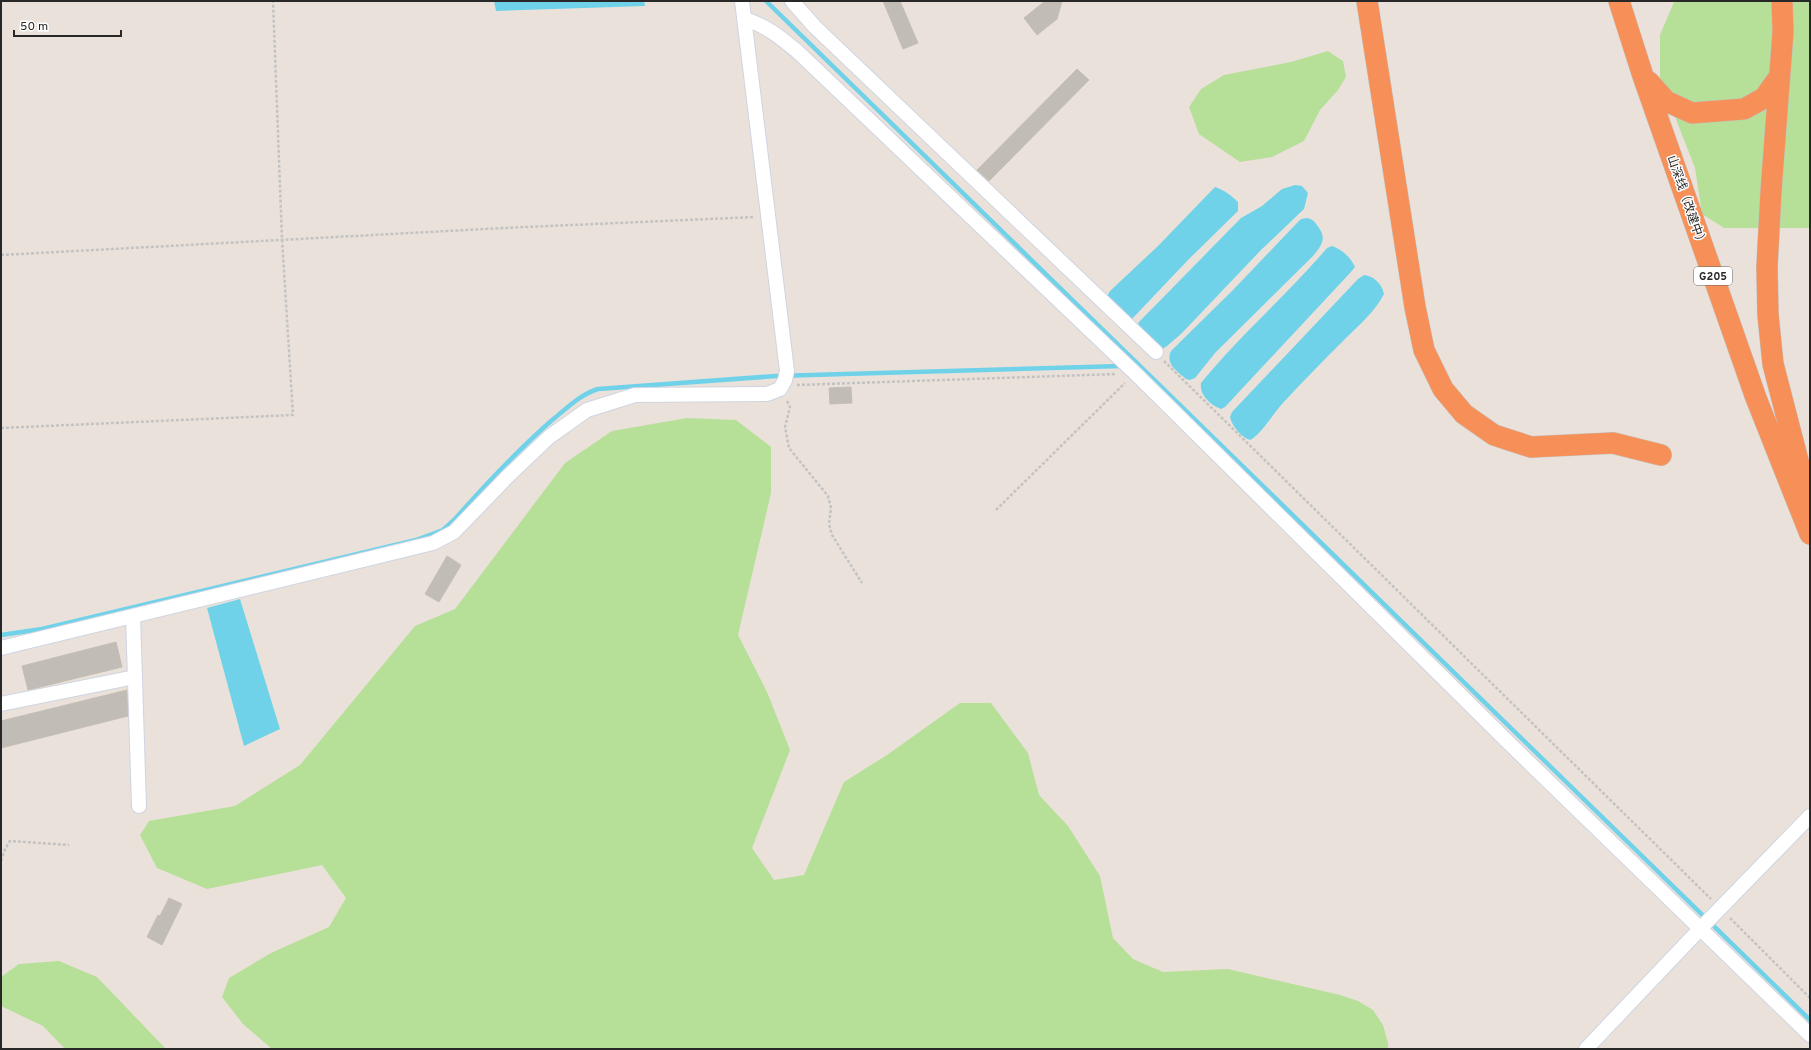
<svg xmlns="http://www.w3.org/2000/svg" width="1811" height="1050" font-family="Overpass,'Noto Sans SC',sans-serif">
  <style>
    .green { fill: #b6df98 }
    .water { fill: #70d2e9 }
    .lines { fill: none; stroke-linecap: round; stroke-linejoin: round }
    .stream { stroke: #70d2e9; stroke-width: 4.5 }
    .building { fill: #c2bcb7; stroke: #c5beb4 }
    .minor-casing { stroke: #cfd4e1; stroke-width: 16 }
    .highway-casing { stroke: #c3c3c3; stroke-width: 22 }
    .path { stroke: #c3c3c3; stroke-width: 2.5; stroke-dasharray: 3 2; stroke-linecap: butt }
    .minor { stroke: #fff; stroke-width: 14 }
    .highway { stroke: #f79058; stroke-width: 21 }
    .labels { text-anchor: middle; stroke-width: 3; stroke-linejoin: round; paint-order: stroke }
    .shield { fill: #fff; stroke: #686868; stroke-width: 1 }
    .shield-label { font-size: 11px; font-weight: bold; fill: #282828 }
    .street-label { font-size: 12px; fill: #282828; stroke: #fff }
  </style>
  <rect width="100%" height="100%" fill="#eae2da"/>
  <path class="green" d="M1676,1h134v227h-86l-22,-14 -7,-46 -35,-90v-43l14,-33z
    M1328,51l15,10 3,16 -8,13 -18,20 -16,31 -32,16 -32,5 -41,-28 -10,-27 12,-18 23,-14 67,-13z
    M687,418l49,2 35,27v46l-33,142 29,57 23,58 -38,98 22,32 30,-5 40,-93 43,-27 73,-52h31l37,50 11,42 29,31 32,50 13,62 20,21 30,13 65,-3 112,26 18,6 15,9 10,15 5,18v6h-1116l-29,-25 -21,-27 7,-19 42,-25 58,-26 17,-29 -24,-33 -115,24 -50,-21 -17,-33 9,-14 86,-15 65,-41 115,-139 40,-17 110,-146 47,-32z
    M59,961l38,16 69,72h-101l-22,-23 -42,-20v-29l18,-13z"/>
  <path class="water" d="M494,1h150l1,5 -149,5z
    M1295,185l7,1 6,7 -4,16 -43,41 -79,83 -15,13 -5,3h-4l-21,-22 2,-5 102,-104 21,-12 20,-17z
    M1215,187c9,3 16,8 23,15v9l-50,49 -57,60 -25,-22 4,-7 48,-45z
    M1307,218c6,1 9,5 12,10 8,11 2,18 -6,28l-98,97 -20,25 -5,2 -4,-1c-9,-8 -21,-15 -15,-28l61,-60 64,-67 5,-5z
    M1332,246c10,3 19,12 23,21l-5,6 -125,134 -4,2c-10,-4 -22,-14 -20,-26 39,-48 86,-88 126,-135z
    M1364,275c10,1 18,9 20,19 -9,18 -26,32 -40,46 -21,21 -42,42 -62,64 -8,9 -23,33 -32,36 -9,-3 -18,-14 -20,-23l2,-5 126,-133z
    M240,599l40,130 -36,17 -37,-138z"/>
  <g class="lines">
    <path class="stream" d="M766,1l1044,1019
      M1,635l41,-6 374,-89 27,-10 12,-11c30,-34 62,-68 96,-98 15,-12 28,-26 47,-32l178,-13 346,-10"/>
  </g>
  <path class="building" d="M883,1h17l18,42 -15,6z
    M1045,1h17l-5,18 -20,16 -13,-17z
    M1077,69l12,11 -100,101 -12,-11z
    M851,387l1,16 -22,1 -1,-16z
    M447,556l14,9 -22,37 -14,-8z
    M116,642l6,25 -94,23 -6,-24z
    M127,690l1,26 -127,32v-27z
    M169,898l13,6 -20,41 -15,-8 11,-22 2,1z"/>
  <g class="lines">
    <g class="minor-casing">
      <path id="minor" d="M792,1l23,26 341,325
        M744,19c22,6 37,19 54,33l337,321 378,374 297,288
        M133,616l6,190
        M1,648l432,-105 21,-11 53,-55 42,-40 38,-27 48,-15 132,-1 13,-5 5,-9 2,-9 -45,-370
        M1,704l134,-27
        M1586,1049l114,-120 110,-113"/>
    </g>
    <g class="highway-casing">
      <path id="highway" d="M1367,1l48,306 9,43 19,39 21,25 30,21 37,12 82,-4 48,12
        M1619,1l24,75 113,322 54,136
        M1782,1l1,31 -12,159 -4,76 1,48 5,49 28,108 8,24
        M1649,82l17,19 26,12 52,-4 20,-11 15,-21"/>
    </g>
    <path class="path" d="M1,255l502,-27 252,-11
      M1164,361l547,538
      M797,385l319,-11
      M787,401l3,6 -5,20 4,21 39,48 3,12 -2,16 3,11 30,48
      M1,428l292,-13 -11,-176 -9,-238
      M996,510l129,-127
      M1,861l4,-12 5,-8 59,4
      M1730,918l80,80"/>
    <use href="#minor" class="minor"/>
    <use href="#highway" class="highway"/>
  </g>
  <g class="labels">
    <rect class="shield" x="1694" y="267" width="38" height="18" rx="3"/>
    <g class="shield-label">
      <text x="1713" y="280">G205</text>
    </g>
    <g class="street-label">
      <text transform="translate(1687 201) rotate(71)" y="4">山深线（改建中）</text>
    </g>
  </g>
  <rect width="1811" height="1050" fill="none" stroke="#282828" stroke-width="4"/>
  <path d="M14 30v6h107v-6" fill="none" stroke="#282828" stroke-width="2"/>
  <text x="20" y="30" font-size="12" fill="#282828" stroke="#ffffff" stroke-width="3" paint-order="stroke">50 m</text>
</svg>
